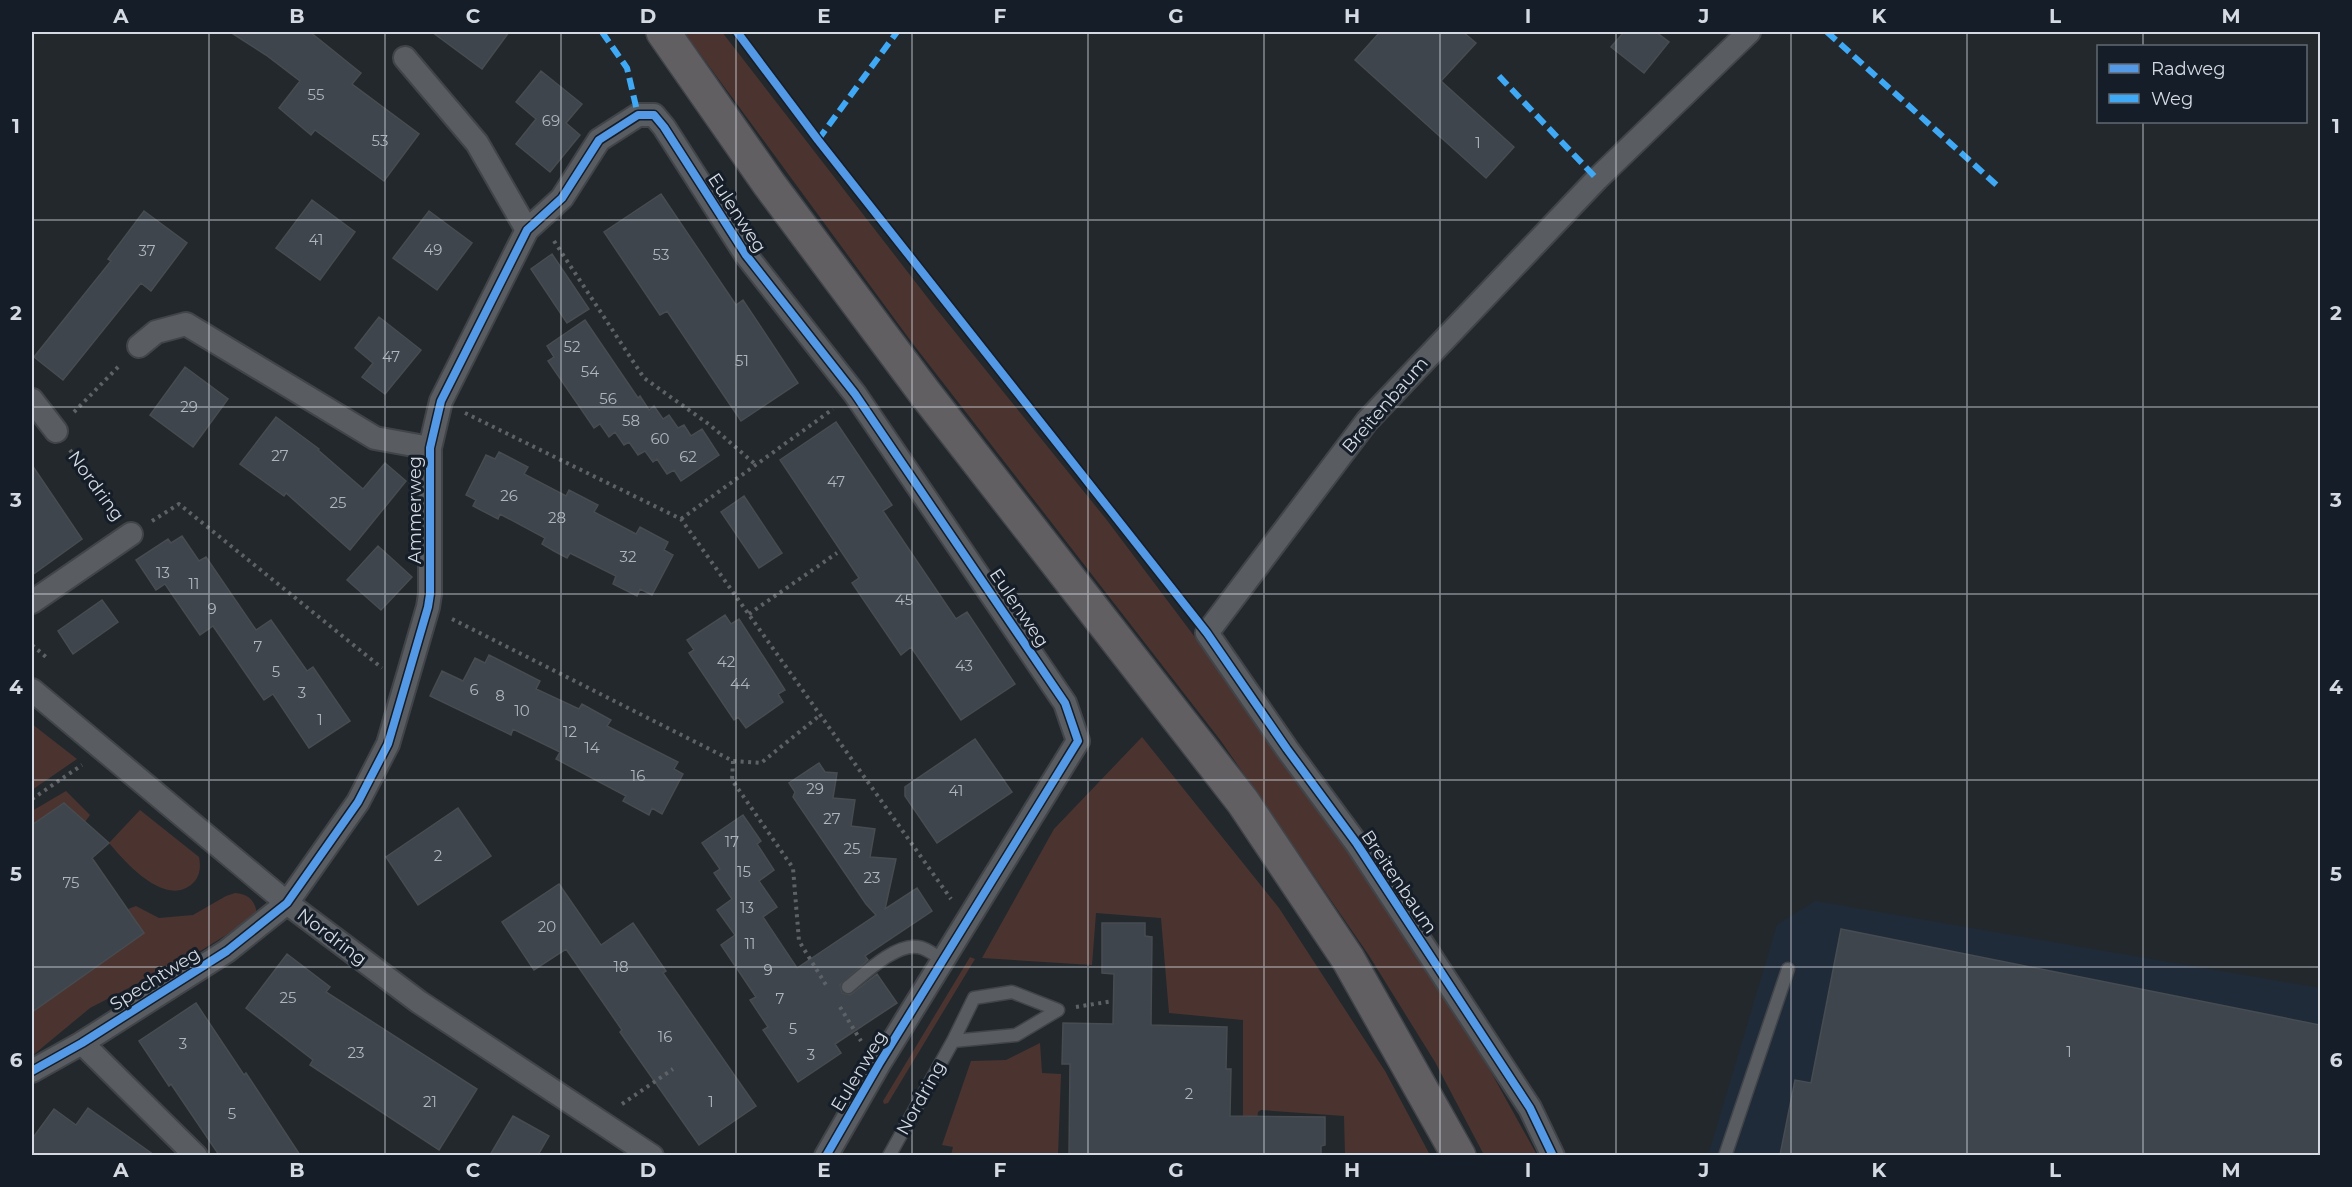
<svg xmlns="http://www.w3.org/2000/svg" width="2352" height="1187" font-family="Montserrat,sans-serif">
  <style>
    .built { fill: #202b3a }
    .green { fill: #4b3430 }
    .building { fill: #3e454d; stroke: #474c51; stroke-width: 1.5 }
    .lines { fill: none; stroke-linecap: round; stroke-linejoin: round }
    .service-casing { stroke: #41454a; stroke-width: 15 }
    .minor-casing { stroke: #41454a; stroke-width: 26 }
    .primary-casing { stroke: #41454a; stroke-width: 36 }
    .path { stroke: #5e6266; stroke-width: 4; stroke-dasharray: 3 4.5; stroke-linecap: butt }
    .service { stroke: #595d62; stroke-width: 12 }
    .minor { stroke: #595d62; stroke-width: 22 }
    .primary { stroke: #625f63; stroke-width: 33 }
    .quiet { stroke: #3fa9f5; stroke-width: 6; stroke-dasharray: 12 6; stroke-linecap: butt }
    .cycleway-casing { stroke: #151d28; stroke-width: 11 }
    .cycleway { stroke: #5399e6; stroke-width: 8 }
    .grid { fill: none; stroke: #d5dae2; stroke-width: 1.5; stroke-opacity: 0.55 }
    .labels { text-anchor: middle; stroke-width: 6; stroke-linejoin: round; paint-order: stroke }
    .number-label { font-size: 15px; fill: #afb5bd }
    .street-label { font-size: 18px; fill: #d5dae2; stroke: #151d28 }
    .neatline { fill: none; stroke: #d5dae2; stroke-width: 2 }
    .grid-label { font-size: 20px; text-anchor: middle; font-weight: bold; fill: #d5dae2 }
  </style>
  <rect width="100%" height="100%" fill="#23282d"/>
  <path class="built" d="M1815,901l505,87v167l-612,1 69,-231z"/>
  <path class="green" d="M684,32h38l212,274 172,213 134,178 127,176 80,120 90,162h-53l-49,-93 -67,-108 -147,-213 -308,-397z
    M32,724l45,35 -45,31z
    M1142,737l137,171 106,163 45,84h-85l-1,-39 -83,-6 -3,2 -2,18 -13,-1v-109l-74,-7 -8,-95 -65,-5 -4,52 -110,-7 72,-129z
    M66,791l24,24 -5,7 -22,-19 -31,22v-14z
    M140,810l59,47c2,10 1,19 -6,26 -27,26 -68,-21 -84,-40z
    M235,893c14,1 21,8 22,23l-55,34 -112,58 -58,48v-44l112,-79 -16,-24 8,-3 23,12 34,-3 33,-19z
    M970,957l5,2 -87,144 -4,1 -1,-3z
    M1040,1043l2,30 19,1 -3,81h-107l2,-8 -11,-2 29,-84 35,-1z"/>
  <path class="building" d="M230,32h80l51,41 -9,11 67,50 -35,47 -69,-51 -4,5 -32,-27 21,-27 -34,-26z
    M432,32h77l-27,37z
    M1380,32h83l13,11 -35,38 73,66 -28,31 -131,-118z
    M1624,32h32l13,10 -25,31 -33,-26z
    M541,71l41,33 -16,19 14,12 -30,37 -34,-28 20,-25 -20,-17z
    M661,194l75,111 7,-5 55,83 -57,38 -74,-110 -7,4 -56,-83z
    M312,200l43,32 -35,48 -44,-32z
    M144,211l43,32 -36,48 -10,-8 -78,97 -29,-23 77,-96 -3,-2z
    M429,211l43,32 -35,47 -44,-32z
    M552,254l37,55 -22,14 -36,-54z
    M379,317l42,33 -36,44 -23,-17 11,-14 -18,-15z
    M585,320l53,78 2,-2 9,14 5,-4 9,13 6,-4 9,13 6,-3 7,11 11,-7 17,26 -38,26 -7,-11 -7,4 -10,-15 -4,3 -8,-11 -7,4 -9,-13 -5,3 -9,-13 -6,5 -9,-13 -6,4 -46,-67 6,-4 -7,-11z
    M185,367l43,32 -35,48 -43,-32z
    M276,417l43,32 -1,1 45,39 22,-26 21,18 -56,69 -64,-57 -2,3 -44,-32z
    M836,422l56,83 -9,6 73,108 11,-7 48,72 -54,36 -50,-73 -10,8 -49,-72 7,-5 -79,-118z
    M499,452l29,15 -4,7 42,22 3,-6 29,15 -4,7 42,22 4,-7 28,15 -4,8 9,5 -21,40 -12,-6 -3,7 -24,-12 3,-8 -46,-23 -3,5 -13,-7 -12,-7 3,-6 -45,-24 -2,5 -25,-13 3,-6 -10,-5 20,-40 9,4z
    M32,465l50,74 -50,36z
    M744,496l38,57 -23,15 -38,-56z
    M182,536l17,25 7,-4 50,73 15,-10 36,51 6,-4 37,54 -41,27 -36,-54 -9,6 -51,-74 -13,9 -35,-51 -9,6 -20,-30 32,-21 3,4z
    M378,546l34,31 -31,33 -34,-30z
    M102,600l16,22 -45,32 -15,-23z
    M725,615l6,9 8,-5 46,71 -7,4 5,8 -37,26 -8,-11 -4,3 -45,-67 5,-3 -7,-10z
    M489,655l51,26 -4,8 43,20 3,-5 29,16 -4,6 71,36 -4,7 9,5 -21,40 -10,-6 -3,7 -26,-14 3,-5 -70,-37 4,-7 -47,-23 -2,6 -81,-39 12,-25 21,10 12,-23 10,5z
    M975,739l37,53 -75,51 -32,-47v-9z
    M819,763l6,9 12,1 -4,25 22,2 -4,26 24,3 -5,28 26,2 -11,50 32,-21 15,23 -67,45 3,4 -28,25 2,8 8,2 27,-21 20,29 -62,41 6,9 -43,29 -35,-52 5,-3 -18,-27 6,-3 -35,-52 14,-10 -18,-25 15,-11 -18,-26 6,-4 -18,-26 41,-28 18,26 -4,3 17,26 -15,11 18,26 -14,10 34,51 79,-53 -10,-11 -73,-107 2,-5 -6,-9z
    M64,803l45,40 -17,15 52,75 -112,79v-187z
    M458,808l33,48 -73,49 -32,-48z
    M559,884l42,61 32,-22 33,48 -3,2 93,133 -57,39 -79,-113 2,-2 -56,-81 -32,21 -32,-48z
    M1102,923h43v13l7,1 -1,88 76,2 -1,42h5l-1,47 95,1v28l-4,1v9h-252l1,-91h-8l1,-41 50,1 1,-50 -12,-1z
    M1841,929l479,96v130h-540l15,-75 16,3z
    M287,954l43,33 -4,5 151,97 -38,61 -129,-85 3,-5 -67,-52z
    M196,1003l48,72 2,-2 54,82h-81l-48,-71 -2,2 -30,-45z
    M88,1108l66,47h-122v-16l22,-30 22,16z
    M513,1116l36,20 -11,19h-48z"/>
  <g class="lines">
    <g class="service-casing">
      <path id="service" d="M848,987c16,-13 48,-44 70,-40 9,1 18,9 26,14
        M889,1156l64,-115 21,-43 38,-6 46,18 -42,25 -63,6
        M1725,1156l63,-187"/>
    </g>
    <g class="minor-casing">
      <path id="minor" d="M405,58l72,85 50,87
        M139,346l17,-14 30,-8 189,114 55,10
        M32,400l24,31
        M32,602l99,-68
        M32,690l255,213 132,99 233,154
        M82,1043l114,113
        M32,1071l50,-28 145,-92 60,-48 71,-101 30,-58 40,-137 2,-13v-146l11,-47 86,-171 35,-32 37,-58 39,-25h16l10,12 82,128 109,139 210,309 13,38 -199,323 -53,92
        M1553,1156l-23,-48 -173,-264 -70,-95 -80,-116 160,-212 230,-242 152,-147"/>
    </g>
    <g class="primary-casing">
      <path id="primary" d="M663,32l106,152 155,208 319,410 105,157 111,197"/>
    </g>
    <path class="path" d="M554,241l90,137 66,47 46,40
      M74,412l47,-48
      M465,413l216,106 270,380
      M70,450l46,64
      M681,519l152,-110
      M152,521l27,-17 203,164
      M749,614l88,-61
      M452,619l281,142 28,2 58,-47
      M32,645l14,12
      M733,761l-1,19 61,88 6,73 27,44
      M32,799l50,-34
      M840,1007l21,34
      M1076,1007l37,-6
      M622,1104l51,-35"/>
    <use href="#service" class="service"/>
    <use href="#minor" class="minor"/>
    <use href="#primary" class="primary"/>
    <path class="quiet" d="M602,32l25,36 11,47
      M1827,32l173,156
      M1499,76l98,103
      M818,140l79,-108"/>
    <g class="cycleway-casing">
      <path id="cycleway" d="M737,32l81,108 389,493 80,116 70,95 173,264 23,48
        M32,1071l50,-28 145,-92 60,-48 71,-101 30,-58 40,-137 2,-13v-146l11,-47 86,-171 35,-32 37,-58 39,-25h16l10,12 82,128 109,139 210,309 13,38 -199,323 -53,92"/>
    </g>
    <use href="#cycleway" class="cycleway"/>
  </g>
  <path class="grid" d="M209,32v1124M385,32v1124M561,32v1124M736,32v1124M912,32v1124M1088,32v1124M1264,32v1124M1440,32v1124M1616,32v1124M1791,32v1124M1967,32v1124M2143,32v14M2143,122v1034M32,220h2288M32,407h2288M32,594h2288M32,780h2288M32,967h2288"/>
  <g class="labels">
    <g class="number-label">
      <text x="316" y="100">55</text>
      <text x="551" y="126">69</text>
      <text x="380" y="146">53</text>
      <text x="1478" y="148">1</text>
      <text x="316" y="245">41</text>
      <text x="433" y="255">49</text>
      <text x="147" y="256">37</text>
      <text x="661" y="260">53</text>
      <text x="572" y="352">52</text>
      <text x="391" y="362">47</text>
      <text x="742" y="366">51</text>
      <text x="590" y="377">54</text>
      <text x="608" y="404">56</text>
      <text x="189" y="412">29</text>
      <text x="631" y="426">58</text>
      <text x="660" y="444">60</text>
      <text x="280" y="461">27</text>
      <text x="688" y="462">62</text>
      <text x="836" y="487">47</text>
      <text x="509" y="501">26</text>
      <text x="338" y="508">25</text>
      <text x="557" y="523">28</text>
      <text x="628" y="562">32</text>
      <text x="163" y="578">13</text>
      <text x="194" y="589">11</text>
      <text x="904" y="605">45</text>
      <text x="212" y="614">9</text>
      <text x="258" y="652">7</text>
      <text x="726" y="667">42</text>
      <text x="964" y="671">43</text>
      <text x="276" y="677">5</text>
      <text x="740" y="689">44</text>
      <text x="474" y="695">6</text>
      <text x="302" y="698">3</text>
      <text x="500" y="701">8</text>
      <text x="522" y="716">10</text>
      <text x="320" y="725">1</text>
      <text x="570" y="737">12</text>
      <text x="592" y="753">14</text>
      <text x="638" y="781">16</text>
      <text x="815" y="794">29</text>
      <text x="956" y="796">41</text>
      <text x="832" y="824">27</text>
      <text x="732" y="847">17</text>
      <text x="852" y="854">25</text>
      <text x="438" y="861">2</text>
      <text x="744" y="877">15</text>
      <text x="872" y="883">23</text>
      <text x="71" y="888">75</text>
      <text x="747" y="913">13</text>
      <text x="547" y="932">20</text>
      <text x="750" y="949">11</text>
      <text x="621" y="972">18</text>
      <text x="768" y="975">9</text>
      <text x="288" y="1003">25</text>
      <text x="780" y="1004">7</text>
      <text x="793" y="1034">5</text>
      <text x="665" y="1042">16</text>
      <text x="183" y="1049">3</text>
      <text x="2069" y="1057">1</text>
      <text x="356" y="1058">23</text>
      <text x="811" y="1060">3</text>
      <text x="1189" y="1099">2</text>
      <text x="430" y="1107">21</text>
      <text x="711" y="1107">1</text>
      <text x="232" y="1119">5</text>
    </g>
    <g class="street-label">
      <text transform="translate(737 213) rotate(57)" y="6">Eulenweg</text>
      <text transform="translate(1385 405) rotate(-49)" y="6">Breitenbaum</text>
      <text transform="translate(96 486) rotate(54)" y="6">Nordring</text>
      <text transform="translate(415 510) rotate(-90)" y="6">Ammerweg</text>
      <text transform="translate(1019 608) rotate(56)" y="6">Eulenweg</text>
      <text transform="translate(1399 882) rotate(56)" y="6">Breitenbaum</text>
      <text transform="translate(332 937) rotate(37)" y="6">Nordring</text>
      <text transform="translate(155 979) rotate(-32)" y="6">Spechtweg</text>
      <text transform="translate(859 1071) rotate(-59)" y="6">Eulenweg</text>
      <text transform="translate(921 1098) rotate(-61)" y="6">Nordring</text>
    </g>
  </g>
  <rect width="2352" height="1187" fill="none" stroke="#151d28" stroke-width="66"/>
  <rect x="2097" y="45" width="210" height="78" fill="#151d28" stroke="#626972" stroke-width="1.5"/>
  <rect x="2109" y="64" width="30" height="9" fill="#5399e6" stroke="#626972" stroke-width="1.5"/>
  <text x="2151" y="75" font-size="18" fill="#d5dae2">Radweg</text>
  <rect x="2109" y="94" width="30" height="9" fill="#3fa9f5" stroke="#626972" stroke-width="1.5"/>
  <text x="2151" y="105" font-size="18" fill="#d5dae2">Weg</text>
  <rect x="33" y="33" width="2286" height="1121" class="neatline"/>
  <g class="grid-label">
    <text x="121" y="23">A</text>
    <text x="297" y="23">B</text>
    <text x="473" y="23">C</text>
    <text x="648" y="23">D</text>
    <text x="824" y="23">E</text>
    <text x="1000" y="23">F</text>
    <text x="1176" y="23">G</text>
    <text x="1352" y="23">H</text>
    <text x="1528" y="23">I</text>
    <text x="1704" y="23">J</text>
    <text x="1879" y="23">K</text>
    <text x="2055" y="23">L</text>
    <text x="2231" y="23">M</text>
    <text x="16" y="133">1</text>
    <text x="2336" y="133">1</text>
    <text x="16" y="320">2</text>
    <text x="2336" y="320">2</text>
    <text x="16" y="507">3</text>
    <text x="2336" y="507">3</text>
    <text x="16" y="694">4</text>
    <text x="2336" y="694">4</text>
    <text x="16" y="881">5</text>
    <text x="2336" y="881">5</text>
    <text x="16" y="1067">6</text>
    <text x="2336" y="1067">6</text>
    <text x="121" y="1177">A</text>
    <text x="297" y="1177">B</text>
    <text x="473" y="1177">C</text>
    <text x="648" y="1177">D</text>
    <text x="824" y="1177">E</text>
    <text x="1000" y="1177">F</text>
    <text x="1176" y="1177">G</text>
    <text x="1352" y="1177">H</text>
    <text x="1528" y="1177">I</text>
    <text x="1704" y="1177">J</text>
    <text x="1879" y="1177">K</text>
    <text x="2055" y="1177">L</text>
    <text x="2231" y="1177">M</text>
  </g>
</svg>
